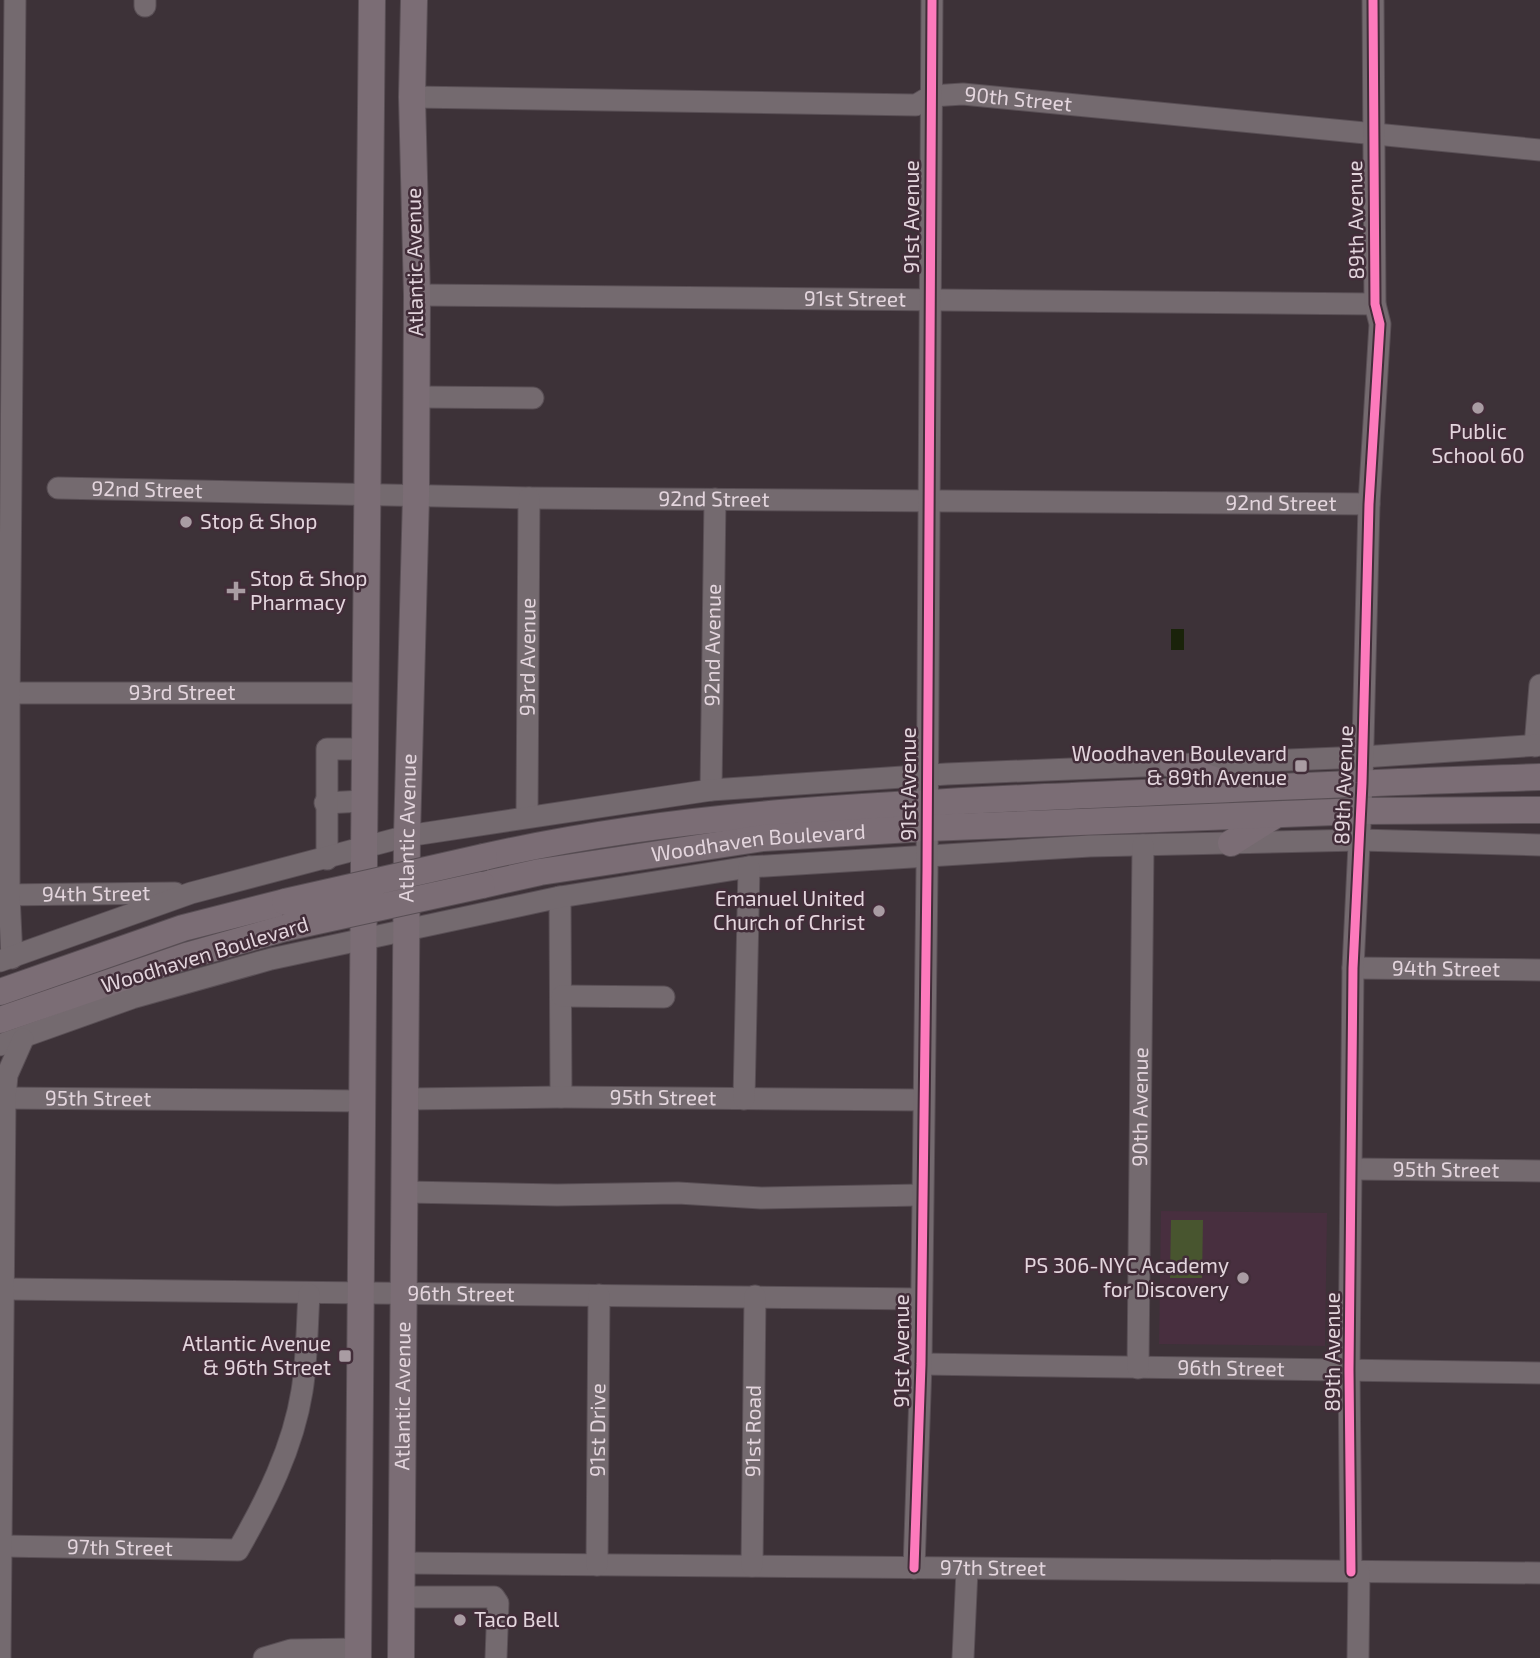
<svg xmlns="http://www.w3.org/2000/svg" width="1540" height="1658" font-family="'Exo 2',sans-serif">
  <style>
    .built { fill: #482f3f }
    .green { fill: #48552f }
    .water { fill: #1a230a }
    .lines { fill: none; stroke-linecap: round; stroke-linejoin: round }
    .minor-casing { stroke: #594f55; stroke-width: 23 }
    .major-casing { stroke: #594f55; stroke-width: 28 }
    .minor { stroke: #746a6f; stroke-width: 21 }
    .major { stroke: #7b6d75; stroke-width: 26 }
    .major-bridge-casing { stroke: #594f55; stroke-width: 28; stroke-linecap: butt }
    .major-bridge { stroke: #7b6d75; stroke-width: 26 }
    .cycleway-casing { stroke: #422d39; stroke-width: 13 }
    .cycleway { stroke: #fd7abc; stroke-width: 9 }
    .poi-dot { fill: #a99ca3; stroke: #422d39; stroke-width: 2.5 }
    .labels { text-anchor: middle; stroke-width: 5; stroke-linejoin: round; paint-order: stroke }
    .street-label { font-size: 21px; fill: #e3d5dd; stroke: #422d39 }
    .poi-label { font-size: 21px; fill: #e3d5dd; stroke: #422d39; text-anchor: end }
  </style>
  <rect width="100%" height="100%" fill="#3d3238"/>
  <path class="built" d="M1161,1211l166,2 -2,133 -166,-2z"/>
  <path class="green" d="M1171,1220h32l-1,58h-32z"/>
  <path class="water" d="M1171,629h13v21h-13z"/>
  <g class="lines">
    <g class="minor-casing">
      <g id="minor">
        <path d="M145,6v-6"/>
        <path id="s1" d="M412,97l504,8 15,-9 32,-2 577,56"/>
        <path id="s2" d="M417,295l958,9"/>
        <path d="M416,397l117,1"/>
        <path id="s3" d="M58,488l471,10 840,6"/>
        <path id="s4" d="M0,693h364"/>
        <path d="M1535,746l5,-61"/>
        <path id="s5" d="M711,790l4,-291"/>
        <path d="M325,803l38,-2"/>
        <path id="s6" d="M527,816l2,-318"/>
        <path d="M327,859v-110h37"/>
        <path id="s7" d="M0,895l175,-2"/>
        <path d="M560,897l1,200"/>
        <path d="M12,958l-3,-63v-185l6,-710"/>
        <path d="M0,961l191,-68 216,-57 304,-46 236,-16 416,-17 177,-12"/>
        <path id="s8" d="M1353,968l187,2"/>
        <path d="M562,996l102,1"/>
        <path d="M0,1045l132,-47 139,-39 289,-62 189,-30 341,-21 270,-6 180,5"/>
        <path id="s9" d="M0,1098l364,3"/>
        <path id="s10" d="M406,1099l155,-2 361,3"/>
        <path d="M744,1099l5,-232"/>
        <path id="s11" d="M1352,1169l188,2"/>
        <path d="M406,1192l151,3 121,-2 83,5 160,-3"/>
        <path id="s12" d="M4,1289l916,10"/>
        <path id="s13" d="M921,1364l619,9"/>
        <path id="s14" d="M1138,1368l5,-523"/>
        <path id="s15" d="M1,1546l237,4c28,-49 55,-102 64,-159 5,-31 5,-65 7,-97"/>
        <path id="s16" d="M403,1563l1137,10"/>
        <path id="s17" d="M597,1565l2,-270"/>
        <path id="s18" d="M752,1566l3,-270"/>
        <path d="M914,1568l7,-204 6,-493 5,-871"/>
        <path d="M1351,1572l-2,-202 4,-402 9,-185 7,-279 11,-180 -5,-20 -2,-304"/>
        <path d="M402,1597h92l4,6 -2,55"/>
        <path d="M0,1658l5,-559 2,-24 16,-36"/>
        <path d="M264,1658l27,-8 67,-1"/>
        <path d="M963,1658l4,-88"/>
        <path d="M1358,1658l1,-86"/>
      </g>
    </g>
    <g class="major-casing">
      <g id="major">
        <path d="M1173,765l52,19"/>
        <path d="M1231,843l43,-27"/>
        <path d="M484,857c184,-42 372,-51 561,-60 165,-7 330,-15 495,-20"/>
        <path id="s19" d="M482,885l58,-13 223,-34 164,-10 434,-17 179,-1"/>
        <path d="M0,992l183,-64 102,-26"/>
        <path d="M0,1020l186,-64 99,-28"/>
        <path d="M358,1658c5,-553 7,-1105 14,-1658"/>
        <path id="s20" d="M401,1658l6,-822 9,-340 1,-201 -5,-198 2,-97"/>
      </g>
    </g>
    <use href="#minor" class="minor"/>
    <use href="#major" class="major"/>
    <g class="major-bridge-casing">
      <path id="major-bridge" d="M285,902l199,-45
        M285,928l197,-43"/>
    </g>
    <use href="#major-bridge" class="major-bridge"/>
    <g class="cycleway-casing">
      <path id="cycleway" d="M914,1568l7,-204 6,-493 5,-871
        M1351,1572l-2,-202 4,-402 9,-185 7,-279 11,-180 -5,-20 -2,-304"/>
    </g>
    <use href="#cycleway" class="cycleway"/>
  </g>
  <g class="poi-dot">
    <circle cx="1478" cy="408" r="7"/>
    <circle cx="186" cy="522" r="7"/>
    <path d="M232.5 580.5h7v7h7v7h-7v7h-7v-7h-7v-7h7z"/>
    <rect x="1294" y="759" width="14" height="14" rx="3.5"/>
    <circle cx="879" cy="911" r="7"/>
    <circle cx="1243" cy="1278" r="7"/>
    <rect x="338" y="1349" width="14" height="14" rx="3.5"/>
    <circle cx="460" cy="1620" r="7"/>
  </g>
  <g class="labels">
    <g class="street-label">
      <text dy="7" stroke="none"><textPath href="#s1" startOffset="609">90th Street</textPath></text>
      <text transform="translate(912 217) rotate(-90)" y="7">91st Avenue</text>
      <text transform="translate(1356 220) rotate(-91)" y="7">89th Avenue</text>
      <text transform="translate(415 262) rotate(-91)" y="7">Atlantic Avenue</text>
      <text dy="7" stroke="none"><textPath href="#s2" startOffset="438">91st Street</textPath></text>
      <text dy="7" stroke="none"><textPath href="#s3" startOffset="89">92nd Street</textPath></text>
      <text dy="7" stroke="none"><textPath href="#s3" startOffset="656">92nd Street</textPath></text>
      <text dy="7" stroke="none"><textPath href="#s3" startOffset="1223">92nd Street</textPath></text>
      <text dy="7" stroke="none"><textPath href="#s5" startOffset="145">92nd Avenue</textPath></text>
      <text dy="7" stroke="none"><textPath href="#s6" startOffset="159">93rd Avenue</textPath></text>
      <text dy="7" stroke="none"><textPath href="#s4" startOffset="182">93rd Street</textPath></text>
      <text transform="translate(909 784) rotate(-90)" y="7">91st Avenue</text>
      <text transform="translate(1344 785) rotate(-88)" y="7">89th Avenue</text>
      <text dy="7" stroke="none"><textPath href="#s20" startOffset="830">Atlantic Avenue</textPath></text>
      <text dy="7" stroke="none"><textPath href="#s19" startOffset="280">Woodhaven Boulevard</textPath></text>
      <text dy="7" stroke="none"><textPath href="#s7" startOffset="96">94th Street</textPath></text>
      <text transform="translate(205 955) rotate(-17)" y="7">Woodhaven Boulevard</text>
      <text dy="7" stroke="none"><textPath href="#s8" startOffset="93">94th Street</textPath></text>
      <text dy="7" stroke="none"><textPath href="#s10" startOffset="257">95th Street</textPath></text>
      <text dy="7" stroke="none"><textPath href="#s9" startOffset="98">95th Street</textPath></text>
      <text dy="7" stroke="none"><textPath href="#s14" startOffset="261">90th Avenue</textPath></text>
      <text dy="7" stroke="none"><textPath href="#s11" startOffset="94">95th Street</textPath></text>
      <text dy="7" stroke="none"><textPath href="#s12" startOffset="457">96th Street</textPath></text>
      <text transform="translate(902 1351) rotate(-90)" y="7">91st Avenue</text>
      <text transform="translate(1333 1352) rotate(-90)" y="7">89th Avenue</text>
      <text dy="7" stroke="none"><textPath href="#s13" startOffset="310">96th Street</textPath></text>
      <text dy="7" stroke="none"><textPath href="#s20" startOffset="262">Atlantic Avenue</textPath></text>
      <text dy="7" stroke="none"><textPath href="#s17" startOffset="135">91st Drive</textPath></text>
      <text dy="7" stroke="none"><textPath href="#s18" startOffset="135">91st Road</textPath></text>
      <text dy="7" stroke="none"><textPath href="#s15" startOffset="119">97th Street</textPath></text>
      <text dy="7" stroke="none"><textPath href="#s16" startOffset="590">97th Street</textPath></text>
    </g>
    <g class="poi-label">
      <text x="1478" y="439" text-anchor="middle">Public<tspan x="1478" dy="24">School 60</tspan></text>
      <text x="200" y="529" text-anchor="start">Stop &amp; Shop</text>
      <text x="250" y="586" text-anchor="start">Stop &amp; Shop<tspan x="250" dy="24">Pharmacy</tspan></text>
      <text x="1287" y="761">Woodhaven Boulevard<tspan x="1287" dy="24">&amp; 89th Avenue</tspan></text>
      <text x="865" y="906">Emanuel United<tspan x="865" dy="24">Church of Christ</tspan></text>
      <text x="1229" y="1273">PS 306-NYC Academy<tspan x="1229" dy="24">for Discovery</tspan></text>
      <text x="331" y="1351">Atlantic Avenue<tspan x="331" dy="24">&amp; 96th Street</tspan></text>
      <text x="474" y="1627" text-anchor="start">Taco Bell</text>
    </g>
  </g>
</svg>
